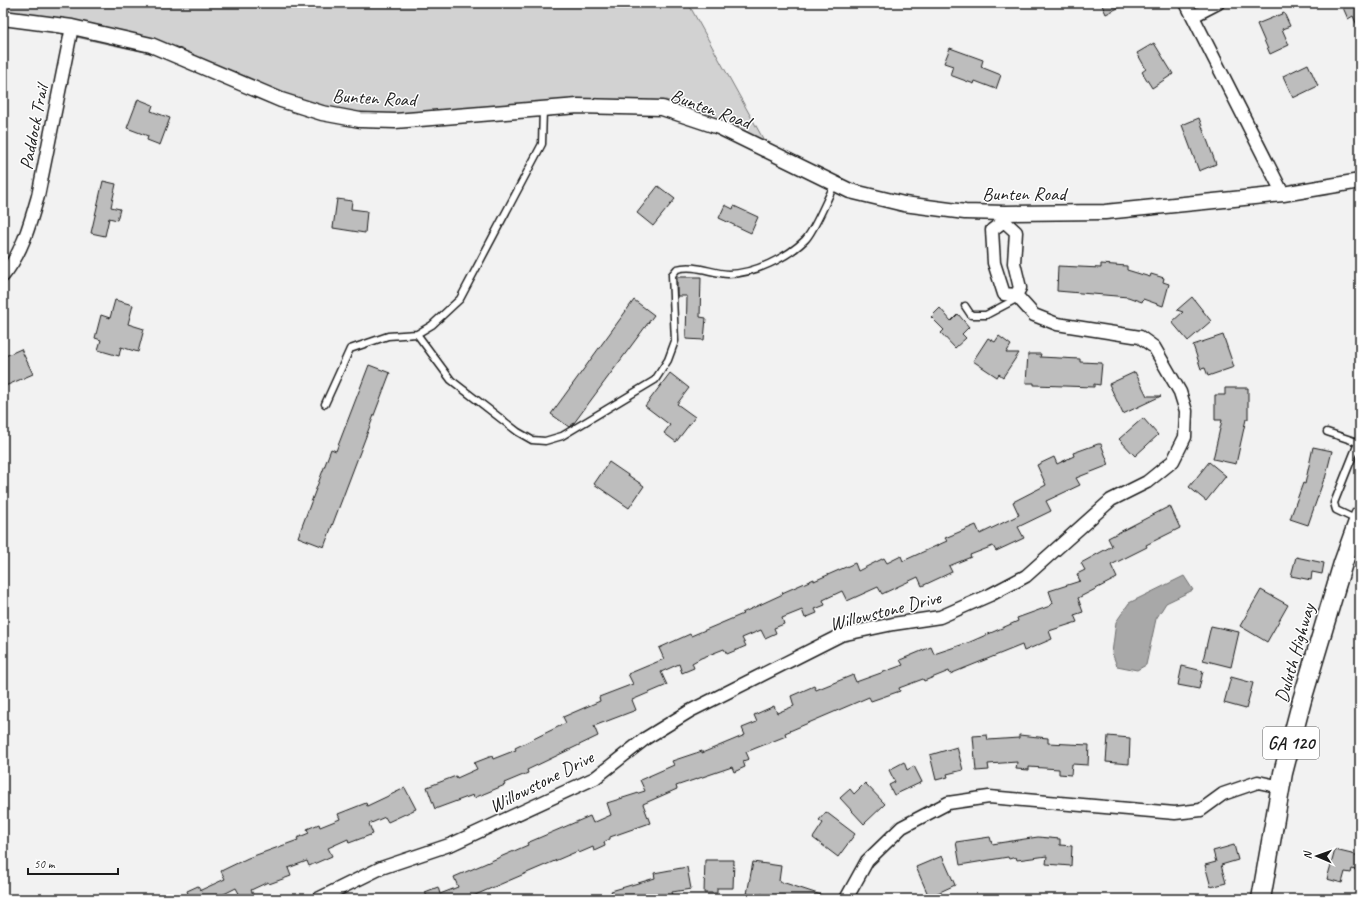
<svg xmlns="http://www.w3.org/2000/svg" width="1363" height="902" font-family="Caveat,sans-serif">
  <style>
    .green { fill: #d2d2d2; stroke: #777 }
    .water { fill: #a8a8a8; stroke: #707070 }
    .building { fill: #bdbdbd; stroke: #1c1c1c }
    .lines { fill: none; stroke-linecap: round; stroke-linejoin: round }
    .service-casing { stroke: #1c1c1c; stroke-width: 9 }
    .minor-casing { stroke: #1c1c1c; stroke-width: 15 }
    .tertiary-casing { stroke: #1c1c1c; stroke-width: 17 }
    .primary-casing { stroke: #1c1c1c; stroke-width: 21 }
    .service { stroke: #fff; stroke-width: 6 }
    .minor { stroke: #fff; stroke-width: 12 }
    .tertiary { stroke: #fff; stroke-width: 14 }
    .primary { stroke: #fff; stroke-width: 18 }
    .labels { text-anchor: middle; stroke-width: 3; stroke-linejoin: round; paint-order: stroke }
    .shield { fill: #fff; stroke: #606060; stroke-width: 1 }
    .shield-label { font-size: 18px; font-weight: bold; fill: #1c1c1c }
    .street-label { font-size: 19px; fill: #1c1c1c; stroke: #fff }
  </style>
  <rect width="100%" height="100%" fill="#f2f2f2"/>
  <filter id="ink" filterUnits="userSpaceOnUse"><feTurbulence type="fractalNoise" baseFrequency=".025" numOctaves="2"/><feDisplacementMap in="SourceGraphic" scale="8" xChannelSelector="R" yChannelSelector="G"/><feConvolveMatrix kernelMatrix="1 2 1 2 8 2 1 2 1" color-interpolation-filters="sRGB"/></filter>
  <g filter="url(#ink)">
    <path class="green" d="M3,3h685l78,141 -100,-44 -245,23 -110,-19 -84,-34 -224,-49z"/>
    <path class="water" d="M1184,576l9,14 -27,13 -10,16 -10,46 -9,5 -20,-4 -5,-13 4,-31 13,-19z"/>
    <path class="building" d="M1101,3h27l-22,11z
      M1341,3h19v29l-7,-16 -5,3z
      M1284,13l6,13 -8,3 7,16 -19,9 -13,-30z
      M1154,43l19,31 -21,14 -10,-16 4,-3 -9,-16z
      M950,48l33,12 -2,7 20,8 -5,14 -21,-8 -1,3 -24,-9 3,-9 -9,-3z
      M1308,64l10,22 -25,12 -10,-22z
      M138,99l15,6 -2,6 19,7 -10,27 -13,-5 1,-4 -21,-8z
      M1199,118l17,46 -17,7 -17,-46z
      M103,181l13,3 -5,23 9,2 -3,11 -8,-2 -4,18 -14,-3z
      M658,186l17,13 -22,27 -16,-13z
      M337,199l15,2 -1,8 16,2 -2,22 -32,-5z
      M725,205l8,4 1,-3 24,11 -7,16 -32,-15z
      M1101,264l26,2v4l23,7 1,-3 13,4 -1,4 6,2 -6,22 -20,-7 -1,3 -14,-5 -71,-6 1,-25 43,2z
      M677,277h24l-1,40 6,1 -2,22 -18,-1 1,-43h-10z
      M1192,297l19,24 -23,20 -16,-19 11,-10 -6,-2z
      M115,300l18,5 -5,19 16,5 -6,23 -17,-5 -2,9 -21,-6 3,-10 -6,-2 6,-23 9,3z
      M634,300l20,15 -80,108 -5,4 -18,-13z
      M940,308l11,13 7,-7 11,13 -7,7 4,4 -11,10 -14,-15 3,-3 -13,-13z
      M1223,335l11,32 -26,9 -3,-8 -4,1 -8,-24z
      M999,336l12,9 -5,8h13l-16,24 -4,-3 -2,3 -24,-16 15,-23 7,4z
      M21,349l12,25 -30,13v-30z
      M1028,354h13l-1,3 40,2v3l22,1 -2,22 -6,-1v3l-60,-2v-2h-8z
      M369,365l21,8 -66,174 -26,-10 33,-88 5,2z
      M1135,372l12,24h14l-38,18 -14,-30z
      M670,373l19,15 -12,16 18,13 -19,25 -12,-9 6,-8 -25,-19z
      M1225,388h23v31h-2l-10,45 -23,-5 9,-39h-7v-25h10z
      M1143,418l15,17 -23,21 -16,-17z
      M1098,444h3l8,21 -33,13 4,7 -34,16 5,10 -33,16 6,11 -28,13 -3,-5 -23,9 1,2 -22,9 3,6 -30,14 -4,-9 -36,17 -4,-7 -31,14 -5,-10 -19,9 2,5 -10,4 2,4 -12,5 -3,-8 -20,8 2,6 -10,4 2,5 -11,5 -4,-8 -19,8 4,8 -19,8 -3,-5 -23,9 -9,5 2,5 -12,5 -3,-9 -18,8 6,13 -35,15 4,10 -42,16 4,10 -71,34 1,3 -24,10 1,2 -31,13 -1,-3 -38,14 -8,-22 29,-11 1,2 20,-9 -3,-6 18,-7 1,3 23,-9 -1,-2 51,-25 -3,-6 37,-16 -1,-4 34,-13 -5,-10 36,-15 -5,-11 31,-14 1,2 52,-22 -1,-1 41,-19 -1,-1 32,-14v2l41,-18 3,8 26,-13 3,5 14,-7 2,5 44,-20 -2,-3 31,-13 4,9 39,-19 -6,-13 33,-17 -9,-20 17,-8 3,7 17,-8 -1,-3z
      M1313,447l19,4 -7,28h-1l-16,46 -18,-6 13,-36 2,1z
      M609,462l35,24 -15,22 -35,-24z
      M1209,462l17,14 -20,25 -17,-14z
      M1170,506l10,22 -34,17 1,2 -36,18 6,13 -39,20 5,14 -9,3 3,7 -28,9 3,8 -28,12 -2,-6 -72,29 -1,-3 -25,10 -1,-2 -24,9 1,3 -29,10 -2,-4 -84,36 1,3 -40,16 3,7 -6,2 2,6 -11,5 -2,-5 -56,19 1,3 -34,15 7,19 -40,14v2l-6,3 1,4 -11,5 -1,-4 -14,6 -1,-2 -112,48h-38l-3,-7 13,-5 2,7 18,-7 -4,-10 74,-32 -1,-2 63,-27 3,7 18,-8 -4,-12 38,-12 -5,-11 34,-15 -2,-4 30,-10v2l43,-18 -3,-7 15,-6 -3,-7 20,-9 3,7 17,-7 -3,-10 23,-10 2,4 37,-15 3,7 47,-17 -3,-5 31,-13 3,7 36,-12 48,-21 -1,-3 33,-12 3,-3 -4,-12 31,-10 -3,-7 8,-4 -4,-7 31,-17 -4,-8z
      M1296,557l28,6 -2,11 -10,-2 -1,8 -20,-4z
      M1261,590l27,15 -21,37 -27,-16z
      M1211,626l28,6 -8,35 -28,-7z
      M1182,666l21,5 -4,18 -21,-4z
      M1231,677l22,6 -7,26 -22,-6z
      M987,735l1,5 31,-2v-3l29,3v5l41,2 -1,20 -16,-1 -1,11 -12,-1v-5l-30,-2v3l-13,-1 1,-7 -29,2 1,6 -13,1 -3,-35z
      M1108,736l22,2 -1,26 -23,-2z
      M957,747l6,23 -16,4 1,3 -12,3 -6,-25z
      M904,762l3,8 7,-4 8,16 -28,13 -5,-10 6,-3 -6,-12z
      M865,783l20,21 -21,20 -24,-26 10,-9 4,5z
      M405,788l11,21 -28,13 -3,-5 -16,7 4,10 -24,9 -1,-4 -20,9 4,8 -23,10 -2,-5 -19,7 3,8 -22,8 -1,-2 -17,8 2,4 -11,5 -6,-11 -22,11h-33l8,-3 -2,-5 11,-5 3,4 24,-11 -4,-8 27,-13 50,-18 -1,-2 12,-5 -2,-4 12,-5 1,3 20,-8 -2,-5 28,-11 1,3z
      M826,812l29,22 -17,23 -25,-19 10,-15 -4,-3z
      M990,837l2,7 46,-7 22,2v6l12,1 -1,20 -25,-2 1,-8 -30,4 -1,-3 -7,2 -1,-2 -48,8 -4,-23z
      M1234,845l4,15 -17,5 5,18 -15,4 -6,-22 11,-3 -3,-11z
      M1335,850l25,6v15l-8,-2 -1,4 -6,-1 -3,11 -15,-4z
      M942,856l13,29 -26,12 -13,-30z
      M705,860h29l-1,28h-16v5h-13z
      M753,862l28,4 -2,15 48,16v2h-40l-26,-5 -1,2 -13,-2z
      M687,867l4,22 -19,3 1,4 -15,3h-44l-3,-8 44,-13 -1,-5z"/>
    <g class="lines">
      <g class="service-casing">
        <path id="service" d="M965,306l6,9h15l32,-17
          M417,334l34,46 67,52 14,8 13,1 17,-5 93,-56 13,-20 7,-19 -3,-66 5,-6c17,-5 34,4 51,5 25,0 59,-16 77,-34 10,-10 22,-42 30,-56
          M325,404l25,-55 38,-13 29,-2 15,-9 28,-26 82,-155 1,-35
          M1327,432l33,11
          M1357,520l-21,-10 -2,-7 24,-60"/>
      </g>
      <g class="minor-casing">
        <path id="minor" d="M1186,3l97,191
          M1193,16l25,-13
          M1005,213l-1,8 -12,9 2,33 10,31 12,1
          M1004,221l12,11 -2,31 6,25 -4,7
          M3,276c19,-23 27,-52 35,-80l34,-169
          M318,899l63,-31 71,-24 143,-66 51,-40 44,-27 151,-76 52,-11 47,-7 50,-22 36,-19 85,-76 36,-18 26,-21 12,-24 1,-26 -6,-19 -26,-45 -14,-10 -83,-13 -23,-9 -18,-20
          M846,899l21,-38 35,-34 46,-24 41,-6 186,16 26,-3 22,-16 35,-12 23,5"/>
      </g>
      <g class="tertiary-casing">
        <path id="tertiary" d="M3,18l69,9 79,18 130,55 41,13 38,7 35,1 183,-15 84,2 57,19 131,64 54,13 61,8 40,1 100,-1 178,-18 77,-13"/>
      </g>
      <g class="primary-casing">
        <path id="primary" d="M1261,899l22,-126 19,-73 41,-137 17,-47"/>
      </g>
      <use href="#service" class="service"/>
      <use href="#minor" class="minor"/>
      <use href="#tertiary" class="tertiary"/>
      <use href="#primary" class="primary"/>
    </g>
  </g>
  <g class="labels">
    <rect class="shield" x="1263" y="727" width="56" height="32" rx="3"/>
    <g class="shield-label">
      <text x="1291" y="749">GA 120</text>
    </g>
    <g class="street-label">
      <text transform="translate(374 97) rotate(3)" y="7">Bunten Road</text>
      <text transform="translate(711 108) rotate(20)" y="7">Bunten Road</text>
      <text transform="translate(33 127) rotate(-79)" y="7">Paddock Trail</text>
      <text x="1024" y="200">Bunten Road</text>
      <text transform="translate(885 610) rotate(-14)" y="7">Willowstone Drive</text>
      <text transform="translate(1294 653) rotate(-74)" y="7">Duluth Highway</text>
      <text transform="translate(541 781) rotate(-27)" y="7">Willowstone Drive</text>
    </g>
  </g>
  <rect width="1363" height="902" fill="none" stroke="#fff" stroke-width="16"/>
  <rect x="8" y="8" width="1347" height="886" fill="none" stroke="#1c1c1c" stroke-width="1.5" filter="url(#ink)"/>
  <g transform="translate(1317 856) rotate(272)" stroke="#ffffff" stroke-width="3" paint-order="stroke">
  <path d="M0-3L7 15L0 10L-7 15Z" fill="#1c1c1c"/>
  <text y="-6" font-size="11" font-weight="bold" text-anchor="middle" fill="#1c1c1c">N</text>
  </g>
  <path d="M28 868v6h90v-6" fill="none" stroke="#1c1c1c" stroke-width="2"/>
  <text x="34" y="868" font-size="12" fill="#1c1c1c" stroke="#ffffff" stroke-width="3" paint-order="stroke">50 m</text>
</svg>
